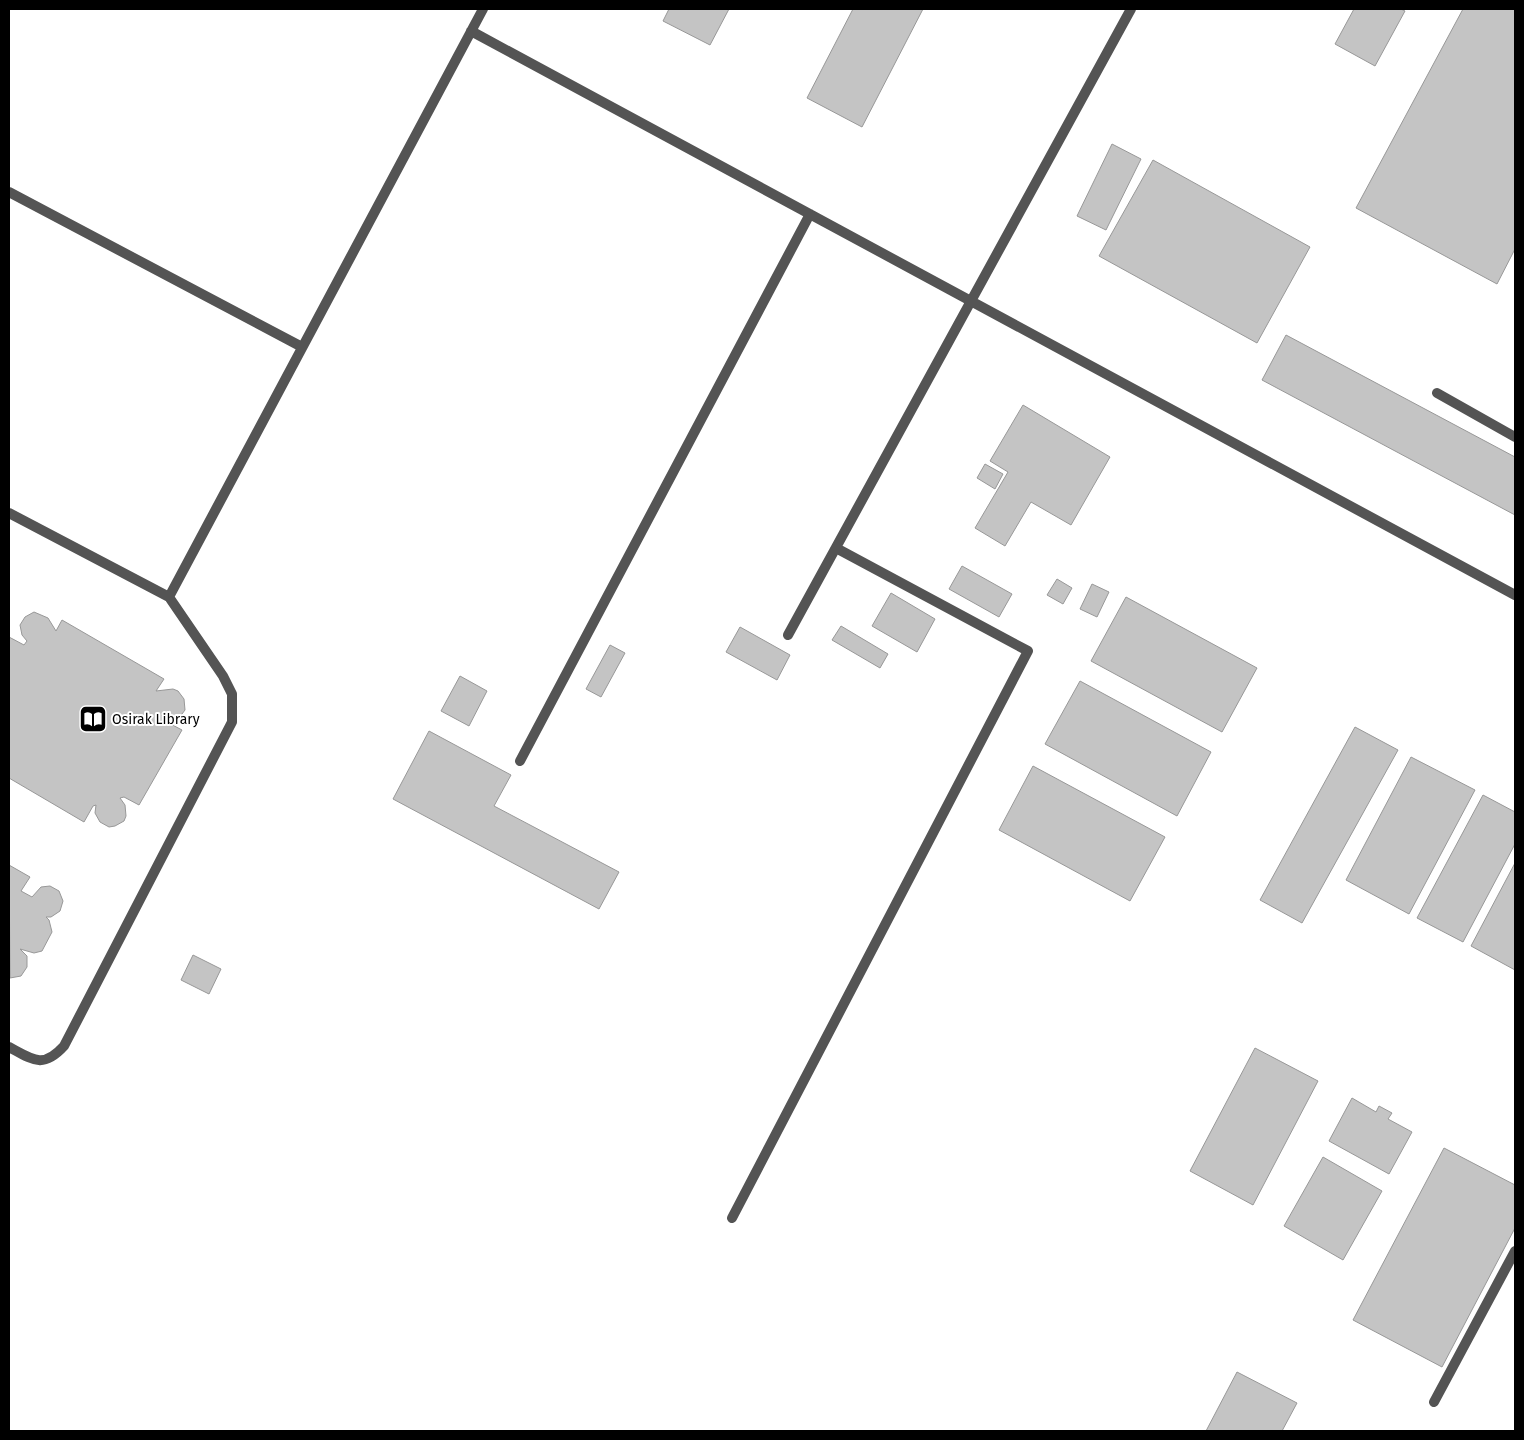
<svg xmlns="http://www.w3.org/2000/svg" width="1524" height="1440" font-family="'Fira Sans',sans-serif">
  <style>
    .building { fill: #c4c4c4; stroke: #989898 }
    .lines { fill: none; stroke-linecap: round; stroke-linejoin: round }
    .lane { stroke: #545454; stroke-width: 10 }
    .labels { text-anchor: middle; stroke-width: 4; stroke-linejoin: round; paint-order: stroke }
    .poi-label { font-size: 14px; fill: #000; stroke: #fff; text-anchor: start }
  </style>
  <rect width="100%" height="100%" fill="#fff"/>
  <path class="building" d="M669,9h60l-19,36 -47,-24z
    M853,9h70l-61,118 -55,-29z
    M1354,9h47l4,2 -30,55 -40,-22z
    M1463,9h52v240l-18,35 -141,-76z
    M1112,144l29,15 -35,71 -29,-14z
    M1153,160l157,87 -53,96 -158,-87z
    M1286,335l229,122v58l-253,-135z
    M1023,405l87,52 -39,68 -40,-23 -26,44 -30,-18 33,-56 -18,-11z
    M985,464l18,10 -8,15 -18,-11z
    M962,566l50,28 -13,23 -50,-28z
    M1057,579l15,9 -9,16 -16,-9z
    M1092,584l17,8 -12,25 -17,-8z
    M891,593l44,26 -18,33 -45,-26z
    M1126,597l131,71 -35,64 -131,-71z
    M34,612l14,6 8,13 6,-11 102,59 -8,12 17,-2 5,2 6,8 1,11 -3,4 -8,6 -9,1 17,9 -43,75 -15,-8 -4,1 5,7 1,11 -2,5 -9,5 -6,1 -9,-5 -5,-9 1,-8 -3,1 -9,16 -75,-44v-141l15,8 3,-4 -5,-6 -2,-10 5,-8z
    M841,626l47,28 -8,14 -48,-28z
    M740,627l50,28 -13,25 -51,-28z
    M610,645l15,8 -24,44 -15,-8z
    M460,676l27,15 -18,35 -28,-15z
    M1080,681l131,71 -34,64 -132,-72z
    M1355,727l43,23 -96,173 -42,-23z
    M429,731l82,44 -17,31 125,66 -20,37 -206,-110z
    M1411,757l64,33 -66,124 -63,-34z
    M1033,766l132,71 -35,64 -131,-71z
    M1483,795l32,17v32l-52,98 -46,-24z
    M1515,863v107l-44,-24z
    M9,865l21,12 -9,14 11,6 9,-10 9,-1 9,5 4,10 -3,10 -9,6h-5l3,3 3,12 -10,19 -8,2 -14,-4 7,7v11l-6,9 -11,2z
    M193,955l28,14 -12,25 -28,-14z
    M1255,1048l63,33 -65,124 -63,-34z
    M1352,1098l24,14 3,-6 13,7 -4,6 24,13 -23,42 -60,-33z
    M1444,1148l71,37v43l-73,139 -89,-47z
    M1323,1157l59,34 -39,69 -59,-34z
    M1237,1372l60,31 -15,28h-76z"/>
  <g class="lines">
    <path class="lane" d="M471,31l1044,564
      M9,192l293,155
      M1437,393l78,44
      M9,513l160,84 54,79 9,18v28l-168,324c-21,23 -31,14 -55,1
      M169,597l314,-588
      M788,635l343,-626
      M520,761l290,-547
      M732,1218l296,-567 -192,-103
      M1434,1402l81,-151"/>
  </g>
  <defs>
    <g id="library-square" transform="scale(1.4375)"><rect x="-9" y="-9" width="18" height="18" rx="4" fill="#000" stroke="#fff"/><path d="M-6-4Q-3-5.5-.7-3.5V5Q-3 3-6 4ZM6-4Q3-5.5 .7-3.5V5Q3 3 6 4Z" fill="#fff"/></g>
  </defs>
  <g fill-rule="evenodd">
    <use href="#library-square" x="93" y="719"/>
  </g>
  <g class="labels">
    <g class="poi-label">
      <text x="112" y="724">Osirak Library</text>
    </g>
  </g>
  <rect width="1524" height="1440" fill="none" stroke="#000000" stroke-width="20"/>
</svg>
